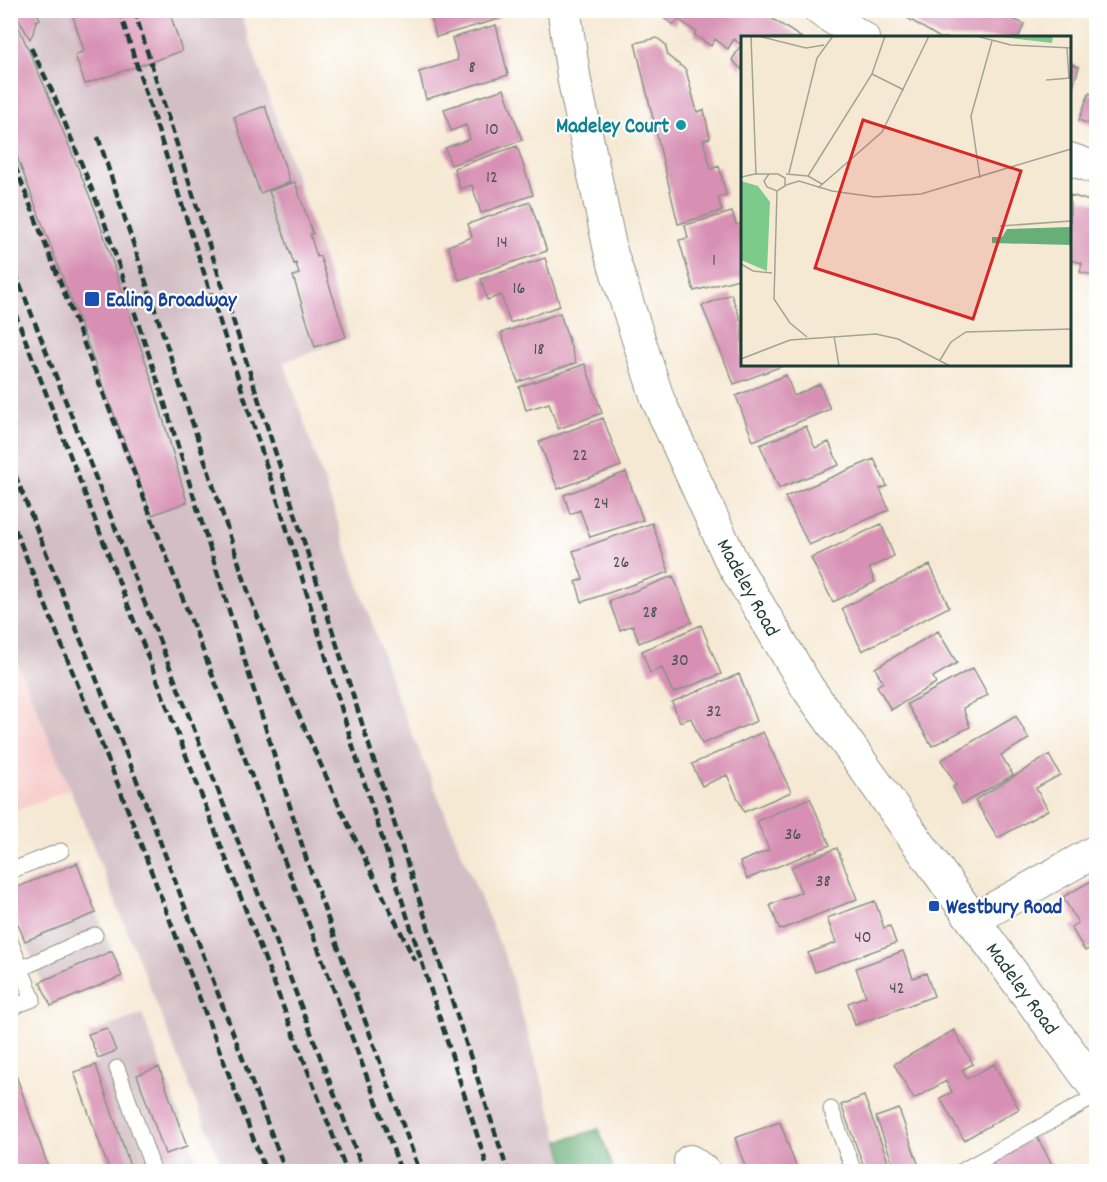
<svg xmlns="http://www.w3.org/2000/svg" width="1107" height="1182" font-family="Dekko,sans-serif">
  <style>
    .built { fill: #f7d0ce }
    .industrial { fill: #d2bec4 }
    .forest { fill: #66af76; stroke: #427655; stroke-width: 1.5 }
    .building { fill: #d78fb3 }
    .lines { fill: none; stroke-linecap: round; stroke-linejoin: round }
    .service-casing { stroke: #8a9384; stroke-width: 17 }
    .minor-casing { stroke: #8a9384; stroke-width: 34 }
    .tertiary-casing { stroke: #8a9384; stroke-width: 35 }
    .service { stroke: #fff; stroke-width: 15 }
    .minor { stroke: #fff; stroke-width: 32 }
    .tertiary { stroke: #fff; stroke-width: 33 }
    .rail { stroke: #1f3d34; stroke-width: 4.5; stroke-dasharray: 9 4.5; stroke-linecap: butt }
    .culture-dot { fill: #0f9aa8; stroke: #fff; stroke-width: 2 }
    .transit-dot { fill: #1a4fb4; stroke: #fff; stroke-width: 2 }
    .labels { text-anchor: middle; stroke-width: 4.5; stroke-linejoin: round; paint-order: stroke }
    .number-label { font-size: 18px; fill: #4d5254 }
    .culture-label { font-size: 21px; font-weight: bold; fill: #0d838f; stroke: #fff; text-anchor: end }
    .transit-label { font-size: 21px; font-weight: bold; fill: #164399; stroke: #fff; text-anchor: start }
    .street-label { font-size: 21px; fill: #1f3d34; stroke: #fff }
    .inset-road { fill: none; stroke: #a0a494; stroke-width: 1.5 }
    .view { fill: #d62828; fill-opacity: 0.15; stroke: #d62828; stroke-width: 3 }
    .inset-edge { fill: none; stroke: #1f3d34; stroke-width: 3 }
  </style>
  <rect width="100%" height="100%" fill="#fff"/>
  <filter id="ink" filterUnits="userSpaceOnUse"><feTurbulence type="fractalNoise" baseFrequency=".0167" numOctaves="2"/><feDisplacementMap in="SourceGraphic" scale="12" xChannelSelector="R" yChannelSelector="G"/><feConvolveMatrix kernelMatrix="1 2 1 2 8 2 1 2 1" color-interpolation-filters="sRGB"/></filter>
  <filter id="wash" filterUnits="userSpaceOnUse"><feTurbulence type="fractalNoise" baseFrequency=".008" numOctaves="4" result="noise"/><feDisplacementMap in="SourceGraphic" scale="24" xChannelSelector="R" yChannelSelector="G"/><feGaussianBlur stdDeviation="1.35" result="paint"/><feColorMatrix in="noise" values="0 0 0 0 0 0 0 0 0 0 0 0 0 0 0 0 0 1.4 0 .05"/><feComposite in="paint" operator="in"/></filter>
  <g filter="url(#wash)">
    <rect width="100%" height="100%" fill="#f6e9d4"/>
    <path class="built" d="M10,648l60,141 -59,24h-1z"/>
    <path class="industrial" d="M177,10l1,2 6,-2 56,1 110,327 -66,24 113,336 109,261 62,212h-344l-154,-382 -59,-141 -1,-637z
      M77,863l45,113 -71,30 -40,-101v-15z
      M142,1014l59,157h-91l-36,-99 24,-9 -10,-29z"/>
    <path class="forest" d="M599,1129l15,42h-47l-8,-30z"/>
    <g id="blocks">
      <path class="building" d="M11,10l36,82 49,120 57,172 34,118 -35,13 -142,-377z
        M13,10h26l-1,5 2,4 -4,2 -3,12 -3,6z
        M71,10h98l13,41 -97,33 -10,-29 9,-4z
        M429,10h68l2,9 -63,18z
        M660,10h99l43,28h-60v32l-10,-10 9,-15 -7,-6 -6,10 -13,-10 -4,7 -17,-11 2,-3 -18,-13 -4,6 -16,-11z
        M907,10h69v2l3,3 2,-5h24l-2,4 21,10 -6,14h-78l-36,-22z
        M496,25l12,50 -82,24 -7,-27 39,-12 -6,-22z
        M657,38l8,6 3,12 18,14 11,42 7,-2 6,28 -7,2 8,29 8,-3 7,29 -8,2 4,14 -44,13 -43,-181z
        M1070,63l9,4 -9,29z
        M504,89l18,51 -71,25 -6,-17 25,-9 -4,-14 -15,6 -7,-22z
        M1089,93l7,2v32l-17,-7z
        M265,106l25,76 -30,11 -26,-76z
        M517,146l16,49 -52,18 -9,-28 -12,4 -6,-21z
        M295,182l18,52h-3l7,23 3,-1 26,81 -31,10 -22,-71 6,-2 -3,-11 -2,1 -25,-73z
        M1070,195l26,8v73l-16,-4 2,-9 -12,-3v-16l1,-9 -1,-1z
        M530,202l17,49 -88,29 -11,-34 24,-9 -4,-13z
        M732,212l4,13 6,-1v54l-48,13 -15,-51 9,-2 -3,-13z
        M545,258l15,48 -50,17 -9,-28 -14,5 -6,-21z
        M731,294l11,29v41l43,1 -51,19 -32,-78z
        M560,313l16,50 -58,19 -17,-49z
        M585,364l17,49 -44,16 -9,-26 -23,7 -7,-23z
        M786,375l8,21 26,-12 10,25 -77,32 -17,-45z
        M603,418l18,48 -63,23 -19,-47z
        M806,426l9,22 14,-6 10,23 -60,23 -19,-43z
        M874,459l13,27 -7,3 9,21 -80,35 -24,-48z
        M626,472l17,48 -53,17 -10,-27 -10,4 -6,-19z
        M652,523l17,49 -87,30 -6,-20 7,-3 -10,-28z
        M881,524l13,32 -25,12 6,14 -42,20 -22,-44z
        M930,565l19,42 -87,44 -20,-43z
        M673,576l19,46 -53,21 -6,-18 -13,5 -11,-29z
        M701,625l20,49 -48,19 -11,-25 -12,5 -8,-22z
        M938,631l19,32 -24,14 3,6 -45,27 -14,-24 6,-4 -8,-14z
        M973,668l15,27 -25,13 7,19 -38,19 -25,-42z
        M739,674l18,47 -55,23 -11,-26 -11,4 -8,-20z
        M1016,716l13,23 -28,16 12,20 -51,29 -9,-17 3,-2 -15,-25z
        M763,732l28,60 -47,20 -17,-37 -25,11 -10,-22z
        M1049,755l11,20 -24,13 12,22 -50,28 -23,-38z
        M810,798l20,47 -83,34 -7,-17 29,-12 -12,-29z
        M837,848l20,51 -77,31 -10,-25 31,-13 -10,-25z
        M77,863l19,50 -71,28 -15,-36v-15z
        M1096,878v67l-11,6 -14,-24 7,-4 -15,-26z
        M875,901l9,27 6,-2 6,17 -81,29 -7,-19 28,-10 -9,-25z
        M112,951l10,25 -71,30 -11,-24z
        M903,951l10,27 13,-5 8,23 -79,29 -7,-22 18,-7 -10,-28z
        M107,1028l9,23 -18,7 -10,-24z
        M954,1030l19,34 -11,6 5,9 27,-15 25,45 -55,31 -24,-42 12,-6 -6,-11 -32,18 -20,-35z
        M10,1061h1l39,111h-40z
        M96,1065l36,107h-22l-36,-100z
        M159,1067l28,80 -22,7 -28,-79z
        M864,1096l28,76h-26l-25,-67z
        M899,1109l22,63h-25l-20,-55z
        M780,1122l18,50h-51l-12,-34z
        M1036,1135l20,37h-59l-6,-12z"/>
    </g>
  </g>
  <g filter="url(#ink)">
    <use href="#blocks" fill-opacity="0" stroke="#8a9384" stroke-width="1.5"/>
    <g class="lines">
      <g class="service-casing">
        <path id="service" d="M10,871l51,-20
          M10,941l23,58 -23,9
          M22,968l73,-33
          M117,1068l37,104
          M831,1109l23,63
          M960,1172l136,-76"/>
      </g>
      <g class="minor-casing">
        <path id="minor" d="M820,10l43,28
          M1070,159l26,9
          M973,920l123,-69
          M690,1161l15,11"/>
      </g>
      <g class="tertiary-casing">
        <path id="tertiary" d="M564,10l10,69 37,174 47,147 73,160 76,127 166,233 123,168"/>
      </g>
      <use href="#service" class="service"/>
      <use href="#minor" class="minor"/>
      <use href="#tertiary" class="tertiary"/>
      <path class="rail" d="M119,10l175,541 59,196 136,425
        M134,10l241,754 133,408
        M31,48l21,43 49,121 58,173 148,476 113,311
        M98,137l153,463 30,75 60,135 74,151
        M10,153l292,753 76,200 23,66
        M10,259l238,608 116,305
        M10,300l337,872
        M10,462l127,319 149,391
        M10,517l109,270 147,385"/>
    </g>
  </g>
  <circle class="culture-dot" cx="681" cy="125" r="6"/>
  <g class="transit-dot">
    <rect x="84" y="291" width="16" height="16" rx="3"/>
    <rect x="928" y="900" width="12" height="12" rx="3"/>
  </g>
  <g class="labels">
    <g class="number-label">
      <text x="472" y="72">8</text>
      <text x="492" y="134">10</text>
      <text x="492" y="182">12</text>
      <text x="502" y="247">14</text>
      <text x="714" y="265">1</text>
      <text x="519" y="293">16</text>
      <text x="539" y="354">18</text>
      <text x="580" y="460">22</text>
      <text x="601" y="508">24</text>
      <text x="621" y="567">26</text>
      <text x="650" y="617">28</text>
      <text x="680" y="665">30</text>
      <text x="714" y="716">32</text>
      <text x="793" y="839">36</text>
      <text x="823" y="886">38</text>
      <text x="863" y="942">40</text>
      <text x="897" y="993">42</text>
    </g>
    <g class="culture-label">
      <text x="669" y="132">Madeley Court</text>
    </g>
    <g class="transit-label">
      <text x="106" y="306">Ealing Broadway</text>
      <text x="946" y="913">Westbury Road</text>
    </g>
    <g class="street-label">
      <text transform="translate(749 587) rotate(61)" y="7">Madeley Road</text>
      <text transform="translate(1023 988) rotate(54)" y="7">Madeley Road</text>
    </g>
  </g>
  <g transform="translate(741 36)">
    <rect width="330" height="330" fill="#f6e9d4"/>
    <path d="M253,0h59l-1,7zM0,145l17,5 12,16 -3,69 -26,-11z" fill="#7dcb8a"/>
    <path d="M330,191v18l-79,-2v-6h10l5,-8z" fill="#66af76"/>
    <path class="inset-road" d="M10,0l5,138M17,0l48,12 18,-3M235,0l35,9 60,3M326,12l2,31M131,38l32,16M305,44l25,-2M48,137l28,-115 16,-22M45,138l22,2 14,8M67,140l64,-102 13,-38M0,141l14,-3h23l7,4v8l-8,5 -10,-4 -3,-6 5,-7M239,142l-9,-62 21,-75M45,149l13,-4 33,10 43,6 46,-3 150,-45M77,152l64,-56 47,-96M36,155l-3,108 16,24 17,14M259,190l71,-5M0,228l12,7 19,2M93,300l5,30M0,323l49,-19 86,-6 22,5 52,27M199,324l11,-18 15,-10 105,-3"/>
    <path class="view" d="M122,84l158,51 -48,148 -158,-51z"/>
    <rect width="330" height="330" class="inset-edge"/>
  </g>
  <rect width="1107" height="1182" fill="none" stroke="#fff" stroke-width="36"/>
</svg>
